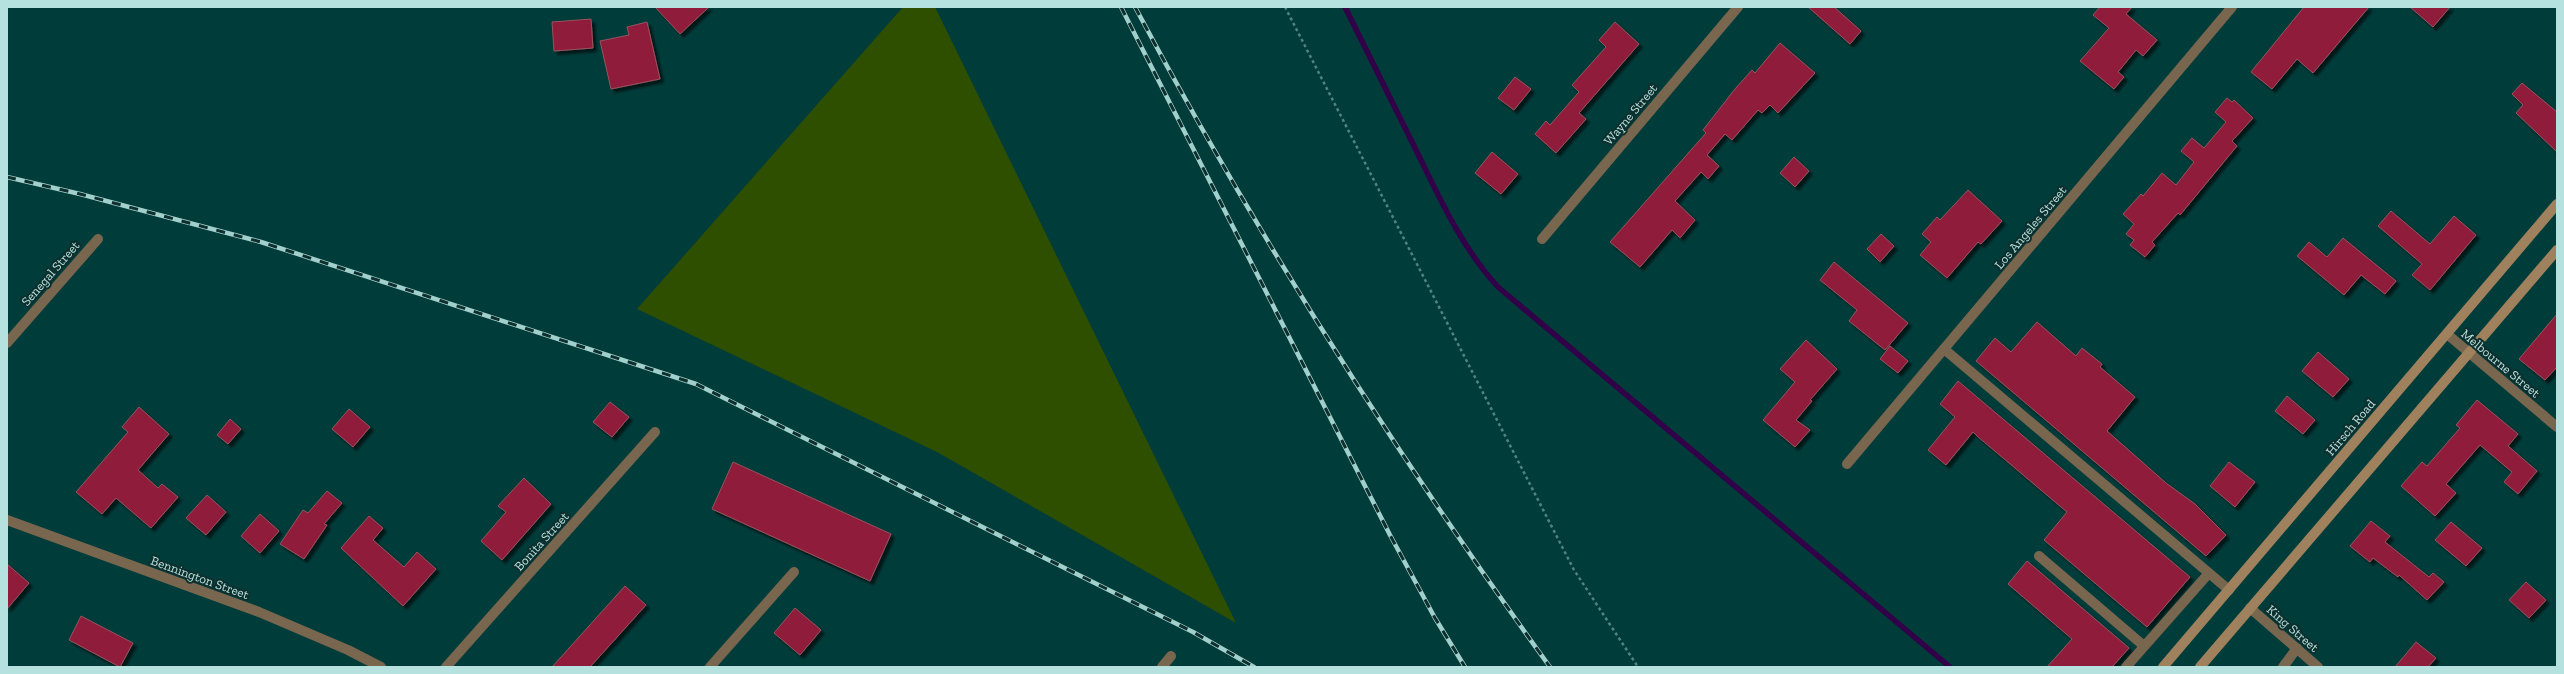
<svg xmlns="http://www.w3.org/2000/svg" width="2564" height="674" font-family="'Zilla Slab',serif">
  <style>
    .green { fill: #2e4e00 }
    .lines { fill: none; stroke-linecap: round; stroke-linejoin: round }
    .stream { stroke: #310048; stroke-width: 5.5 }
    .building { fill: #8f1b3a; stroke: #99535e; filter: url(#shadow) }
    .path { stroke: #4f8481; stroke-width: 2.5; stroke-dasharray: 3 3; stroke-linecap: butt }
    .service { stroke: #79664f; stroke-width: 10 }
    .minor { stroke: #79664f; stroke-width: 10 }
    .tertiary { stroke: #79664f; stroke-width: 10 }
    .secondary { stroke: #a0815d; stroke-width: 10 }
    .rail-casing { stroke: #a1d0cc; stroke-width: 4.5 }
    .rail { stroke: #0f2f2e; stroke-width: 3; stroke-dasharray: 9; stroke-linecap: butt }
    .labels { text-anchor: middle; stroke-width: 4; stroke-linejoin: round; paint-order: stroke }
    .street-label { font-size: 13px; fill: #b5e2de; stroke: #0f2f2e }
  </style>
  <defs>
    <filter id="shadow"><feDropShadow dx="3.5" dy="3.5" stdDeviation="1" flood-color="#0009"/></filter>
  </defs>
  <rect width="100%" height="100%" fill="#003c3a"/>
  <path class="green" d="M903,7h32l301,616 -299,-171 -300,-143z"/>
  <g class="lines">
    <path class="stream" d="M1345,7c24,48 48,97 72,145 23,47 45,96 81,135l452,380"/>
  </g>
  <path class="building" d="M655,7h54l-29,27z
    M1808,7h26l27,24 -11,13z
    M2100,7h32l-6,7 31,26 -14,16 -7,-6 -18,22 6,5 -10,12 -34,-28 29,-33 -16,-13z
    M2304,7h65l-56,66 -16,-14 -25,30 -21,-17z
    M2410,7h40l-17,20z
    M591,19l2,29 -39,3 -2,-29z
    M647,22l13,57 -49,10 -11,-48 29,-6 -2,-8z
    M1615,22l24,22 -60,69 7,6 -30,34 -21,-19 11,-13 4,4 29,-33 -7,-7 34,-38 -7,-7z
    M1780,43l35,30 -37,40 -8,-8 -8,8 -4,-3 -26,30 -7,-6 -18,21 12,11 -11,13 -7,-7 -26,29 20,19 -15,18 -8,-8 -32,37 -30,-25 96,-109 -3,-3 32,-41 17,-19 3,3z
    M1515,77l16,12 -17,21 -16,-12z
    M2522,83l35,29v40l-41,-39 7,-8 -11,-11z
    M2227,98l5,4 2,-2 19,18 -21,23 5,5 -57,69 -2,-2 -26,29 3,3 -10,12 -15,-12 4,-5 -8,-6 8,-10 -11,-10 18,-20 2,2 19,-23 14,12 18,-23 -13,-11 11,-13 12,10 22,-26 -11,-10z
    M1492,152l26,22 -17,20 -26,-21z
    M1794,157l15,14 -14,16 -15,-14z
    M1968,190l34,31 -21,23 -3,-2 -31,36 -27,-23 11,-13 -9,-8 15,-17 3,3z
    M2391,211l39,33 24,-28 22,19 -46,55 -18,-15 10,-11 -44,-38z
    M1881,234l13,12 -14,16 -13,-13z
    M2343,238l53,43 -11,13 -24,-19 -17,20 -47,-39 12,-14 18,15z
    M1834,262l74,61 -23,27 -36,-29 8,-11 -37,-30z
    M2557,314v53l-12,13 -26,-21z
    M2037,322l39,34 6,-8 20,16 -2,3 35,30 -28,34 59,52 29,21 31,31 -20,21 -230,-195 19,-23 16,14z
    M1806,340l31,29 -27,31 2,1 -16,19 14,10 -15,17 -32,-27 32,-38 -15,-13z
    M1890,346l18,15 -10,12 -18,-14z
    M2318,352l31,27 -16,18 -31,-26z
    M1958,381l232,196 -43,50 -103,-87 23,-28 -90,-76 -4,-4 -27,33 -18,-15 27,-33 -15,-13z
    M2287,396l28,24 -12,14 -28,-23z
    M2477,400l41,34 -10,12 29,25 -19,23 -14,-12 8,-10 -32,-27 -34,39 10,9 -21,23 -34,-30 21,-24 5,4 33,-38 -4,-3z
    M610,402l19,15 -17,20 -19,-15z
    M139,407l30,27 -31,36 20,18 4,-4 16,13 -27,31 -35,-30 -14,16 -26,-22 52,-60 -6,-5z
    M349,409l21,18 -17,20 -21,-18z
    M230,419l11,10 -13,15 -11,-9z
    M733,462l158,72 -21,47 -158,-72z
    M2229,462l26,20 -20,25 -25,-21z
    M524,478l27,26 -49,56 -21,-19 25,-29 -8,-6z
    M327,491l15,12 -18,21 3,1 -23,34 -24,-15 23,-34 5,3z
    M207,495l19,17 -20,23 -20,-17z
    M260,514l19,17 -19,22 -19,-17z
    M369,516l14,12 -10,12 31,27 13,-15 19,17 -33,37 -62,-58z
    M2371,521l19,15 -5,6 44,35 4,-4 11,9 -17,18 -28,-25 -1,2 -25,-19 -3,4 -20,-16z
    M2451,522l31,26 -16,18 -31,-26z
    M2027,561l102,87 -17,19h-65l25,-28 -64,-55z
    M7,564l22,19 -22,26z
    M2526,582l20,18 -17,18 -20,-18z
    M625,586l21,19 -56,62h-38z
    M795,608l26,22 -21,25 -26,-22z
    M81,616l52,27 -13,24 -51,-27z
    M2416,642l20,16 -8,9h-33z"/>
  <g class="lines">
    <path class="path" d="M1285,7l289,563 64,97"/>
    <path class="service" d="M1944,349l285,241
      M2039,556l105,90
      M710,667l84,-95
      M2126,667l83,-94"/>
    <path class="minor" d="M1542,239l196,-232
      M2447,334l110,93
      M7,343l91,-104
      M1847,464l385,-457
      M2250,608l68,59
      M446,667l209,-235
      M1162,667l9,-11
      M2283,667l14,-19"/>
    <path class="tertiary" d="M7,520l252,92 89,38 33,17"/>
    <path class="secondary" d="M2163,667l394,-463
      M2200,667l357,-417"/>
    <g class="rail-casing">
      <path id="rail" d="M1121,7l269,528 45,83 30,49
        M1135,7c122,229 263,450 415,660
        M7,177l73,17 181,48 435,142 497,248 61,35"/>
    </g>
    <use href="#rail" class="rail"/>
  </g>
  <g class="labels">
    <g class="street-label">
      <text transform="translate(1630 114) rotate(-50)" y="5">Wayne Street</text>
      <text transform="translate(2030 227) rotate(-50)" y="5">Los Angeles Street</text>
      <text transform="translate(50 273) rotate(-49)" y="5">Senegal Street</text>
      <text transform="translate(2501 363) rotate(40)" y="5">Melbourne Street</text>
      <text transform="translate(2350 427) rotate(-50)" y="5">Hirsch Road</text>
      <text transform="translate(541 541) rotate(-48)" y="5">Bonita Street</text>
      <text transform="translate(200 577) rotate(20)" y="5">Bennington Street</text>
      <text transform="translate(2293 628) rotate(41)" y="5">King Street</text>
    </g>
  </g>
  <rect width="2564" height="674" fill="none" stroke="#b5e2de" stroke-width="16"/>
</svg>
